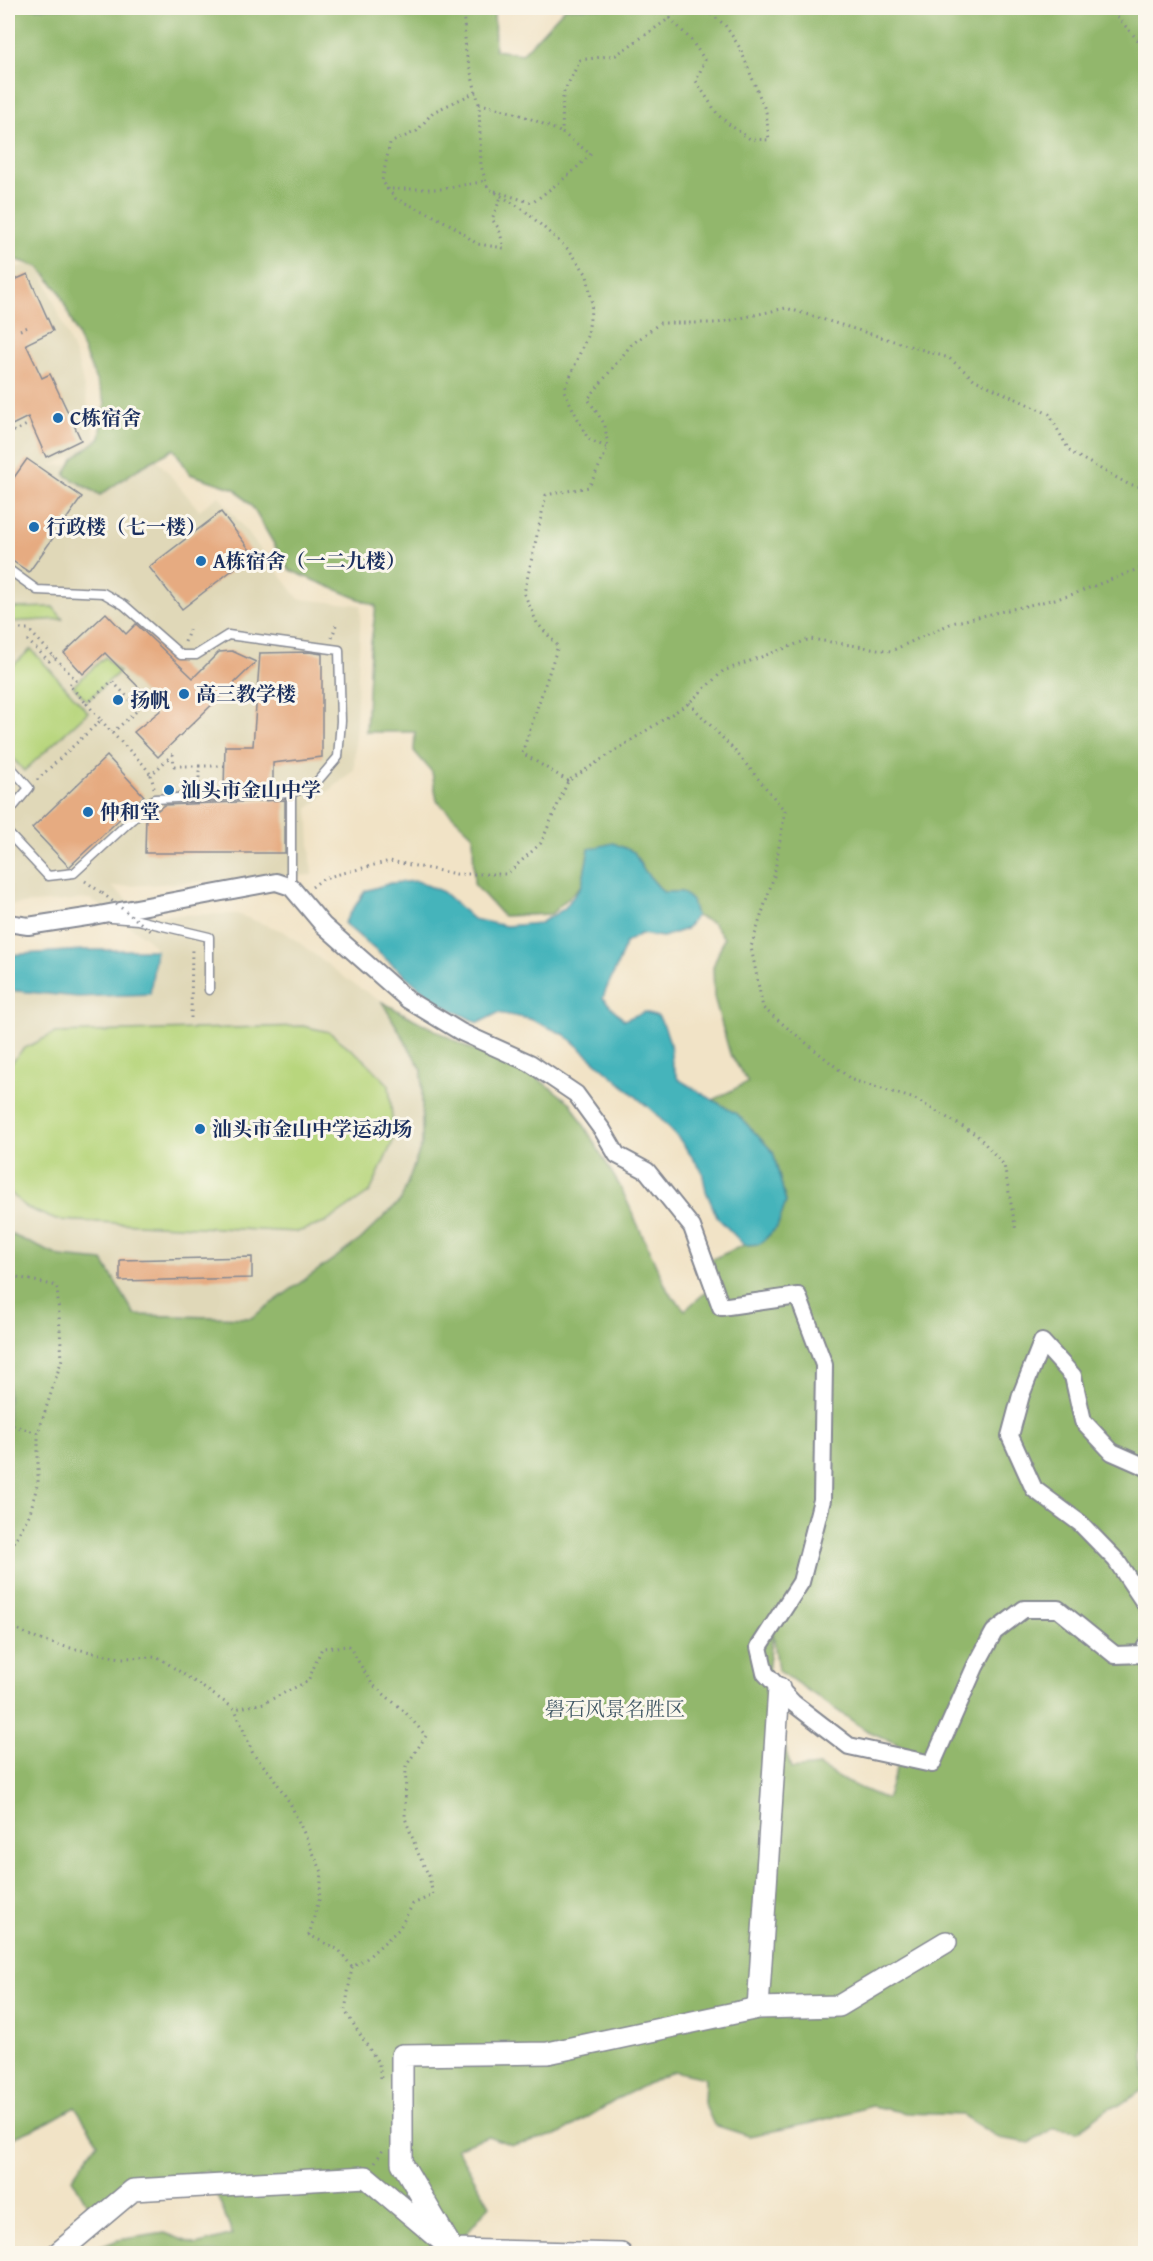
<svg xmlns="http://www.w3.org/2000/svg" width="1153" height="2261" font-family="'Gentium Book Plus','Noto Serif SC',serif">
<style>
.built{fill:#e0d8b8}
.green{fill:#b8d67d;stroke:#6a826e;stroke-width:1.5}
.forest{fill:#92b76c;stroke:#567365;stroke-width:1.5;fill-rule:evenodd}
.water{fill:#44b4bb;stroke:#30728c;stroke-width:1.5}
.building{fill:#e6ab81}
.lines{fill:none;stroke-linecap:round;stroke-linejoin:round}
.service-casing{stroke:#868992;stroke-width:11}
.minor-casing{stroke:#868992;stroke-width:20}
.tertiary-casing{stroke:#868992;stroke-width:24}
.path{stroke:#868992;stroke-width:3;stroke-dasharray:1.5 4.5;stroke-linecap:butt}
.service{stroke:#fff;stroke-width:8}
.minor{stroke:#fff;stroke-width:16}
.tertiary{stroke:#fff;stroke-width:21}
.path-bridge{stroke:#868992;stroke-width:3;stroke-dasharray:1.5 4.5;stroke-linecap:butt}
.poi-dot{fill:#1f6fb2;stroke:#fbf7ec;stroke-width:2}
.labels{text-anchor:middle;stroke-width:6;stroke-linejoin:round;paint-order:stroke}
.poi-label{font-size:20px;font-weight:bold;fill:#1b2f5e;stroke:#fbf7ec;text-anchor:start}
.park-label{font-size:20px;fill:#425966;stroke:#fbf7ec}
</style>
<rect width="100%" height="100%" fill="#fbf7ec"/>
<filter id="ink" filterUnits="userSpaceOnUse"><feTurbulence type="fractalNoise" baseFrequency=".0167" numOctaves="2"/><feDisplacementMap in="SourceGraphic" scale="12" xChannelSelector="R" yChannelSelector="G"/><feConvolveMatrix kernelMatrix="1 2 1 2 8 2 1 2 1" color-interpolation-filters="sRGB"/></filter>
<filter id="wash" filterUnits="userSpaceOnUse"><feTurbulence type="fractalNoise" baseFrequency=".008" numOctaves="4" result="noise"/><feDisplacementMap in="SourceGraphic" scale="24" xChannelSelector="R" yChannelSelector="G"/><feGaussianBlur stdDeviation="1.35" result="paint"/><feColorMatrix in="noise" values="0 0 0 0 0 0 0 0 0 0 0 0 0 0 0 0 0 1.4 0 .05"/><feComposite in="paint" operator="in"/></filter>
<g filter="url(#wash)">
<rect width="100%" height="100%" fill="#f1e3c6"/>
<path class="built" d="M38 261 78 362 97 445 50 466 156 458 199 510 219 496 299 599 361 605 354 770 308 809 312 875 112 887 147 915 237 914 285 932 352 983 382 1002 422 1070V1144L401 1200 360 1240 251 1318 135 1315 103 1261 61 1257 8 1233V1019L11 991 78 997 149 994 156 950 148 939 90 899 8 905V270Z"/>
<path class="green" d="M8 602 14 608 53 607 63 619 8 622Z
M31 649 88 712 24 771 8 753V670Z
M105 657 119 672 87 701 73 686Z
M303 1026 329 1032 365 1060 389 1085 392 1116 393 1141 370 1192 325 1223 297 1232 56 1220 25 1207 8 1190V1067L23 1049 55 1033Z"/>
<path class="forest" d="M8 8H494L495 50 522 54 565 8H1145V2088L1121 2105 1110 2107 1078 2131 1054 2128 1030 2143 999 2138 962 2115 906 2113 872 2106 812 2123 749 2136 714 2125 704 2103 705 2078 673 2071 621 2097 560 2134 512 2145 488 2136 456 2148 490 2205 453 2249 621 2254 85 2253 118 2240 165 2233 196 2245 233 2235 207 2171 137 2187 92 2213 72 2178 98 2142 75 2107 43 2125 8 2140V1233L61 1257 103 1261 135 1315 251 1318 360 1240 401 1200 422 1144V1070L382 1002 467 1047 529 1072 571 1103 621 1188 668 1291 685 1310 715 1284 710 1260 744 1245 760 1244 777 1227 786 1202 773 1152 738 1115 713 1100 748 1082 730 1054 714 997 713 967 724 938 713 923 696 916 692 901 682 892H663L643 869 634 852 589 849 582 885 551 914 503 916 474 884 473 835 437 801 432 772 414 751 415 732H366L370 650 376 606 289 570 253 508 235 489 190 474 174 449 138 469 100 495 65 475 73 459 100 438 105 402 59 291 39 267 8 257ZM773 1633 778 1670 866 1730 904 1747 886 1799 846 1782 819 1766 791 1769 781 1734 782 1717 766 1687Z"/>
<path class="water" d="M613 843 634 852 643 869 663 892H682L692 901 696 916 686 929 663 937 640 934 625 943C621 963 609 979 603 998L624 1020 644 1012 658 1016 665 1028 670 1043 672 1064 678 1079 738 1115 773 1152 786 1202 777 1227 760 1244 744 1245 717 1217 706 1191 702 1171 680 1140 655 1113 565 1035 530 1019 498 1013 478 1023 435 1001 344 923 365 891 391 883 417 881 443 892 473 919 506 926 540 923 564 909 582 885 589 849Z
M83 950H156L150 994 78 997 8 990V955Z"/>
<g id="blocks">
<path class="building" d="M28 274 53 331 26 344 42 378 50 374 81 440 46 457 28 417 8 427V283Z
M27 459 82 497 29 572 8 558V486Z
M221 512 253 554 182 609 149 567Z
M106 613 126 634 136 624 193 678 219 652 232 651 256 662 158 757 134 732 161 710 105 653 83 674 64 653Z
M309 652 322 654V757L273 763V787L224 790 225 746H253L260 653Z
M107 756 144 796 69 867 32 828Z
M285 800V853H145L146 815 155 807 158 810 164 805Z
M252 1257V1278L120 1281V1260Z"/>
</g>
</g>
<g filter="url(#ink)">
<use href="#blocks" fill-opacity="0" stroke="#868992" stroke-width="1.5"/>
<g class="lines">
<g class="service-casing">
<path id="service" d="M8 569 37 590 103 593 124 605 181 655H196L228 635 339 650 341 721 338 757 315 784 291 793
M8 764 29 788 8 813
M8 833 48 876 74 873 154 799 291 793V887
M111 918 138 920 209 937V990"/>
</g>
<g class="minor-casing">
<path id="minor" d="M8 923 28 926 93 916 276 882 291 887 323 925 408 1000 461 1032 530 1063 576 1094 603 1131 617 1155 647 1171 692 1227 721 1307 798 1296 824 1365 822 1500 801 1582 759 1647 765 1673 793 1703 849 1746 932 1764 975 1667 994 1632 1024 1609H1058L1115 1655 1143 1654 1146 1646
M1146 1467 1112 1452 1083 1421 1073 1376 1042 1342 1021 1395 1010 1436 1034 1489 1080 1523 1116 1560 1146 1605"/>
</g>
<g class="tertiary-casing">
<path id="tertiary" d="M758 2008 839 2006 946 1942
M453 2250 402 2163V2055L548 2053 758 2008 779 1688
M57 2254 133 2190 366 2177 453 2250 621 2254"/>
</g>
<path class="path" d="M463 8 466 53 479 104 481 166 488 188 524 210 570 251 587 275 592 303 588 334 564 391 588 439 608 448 605 425 588 399 631 345 660 323H718L786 308 949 358 975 380 1049 414 1070 452 1128 484 1146 488
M1109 8 1146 49
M670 18 691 40 705 60 696 81 718 115 730 125 750 139 769 140 766 112 740 48 725 25 703 8
M476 92 433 112 417 131 390 143 382 181 396 199 428 213 453 226 477 244 504 248 499 229 492 219 501 197
M479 104C509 110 535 119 562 133
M386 189H442L486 181
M495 191 532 203 570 174 591 154 562 133 563 94 580 60 616 55 670 18 682 8
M20 330 28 327
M8 434 29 424
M8 629H28L76 680 69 685 87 704
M332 638 337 622
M27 640 49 661 54 657
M185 642 190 627
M689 703 736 752 785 811 774 876 751 947 763 1008 852 1080 915 1099 977 1135 1004 1165 1016 1231
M112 733 143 764 151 775
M173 754 174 766H199
M37 780 101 720 87 704 112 681 139 709 112 733 101 720
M568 781 522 753 558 646 537 623 524 593 546 495 589 487 608 448
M199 784V766H225
M154 788 151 775 173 754
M85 881 102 893
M312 887 324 878 390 861 456 874H507L541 843 568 781 689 703 723 671 810 639 891 651 952 623 1068 596 1146 566
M191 1018 192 946
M8 1270 17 1277 57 1286 62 1359 38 1433 8 1424
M8 1553 30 1513 38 1482V1433
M8 1625 37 1639 66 1647 121 1658 158 1657 235 1709 253 1754 271 1774 290 1803 322 1872 319 1900 309 1935 339 1950 352 1967 366 1959 399 1929 413 1904 433 1895 429 1876 418 1853 405 1818 406 1766 426 1736 405 1712 372 1684 349 1646 322 1648 308 1681 264 1703 235 1709
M352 1967 345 2011 379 2064 381 2078
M375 2162 383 2150"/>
<use href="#service" class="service"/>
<use href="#minor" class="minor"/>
<use href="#tertiary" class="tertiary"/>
<path class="path-bridge" d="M102 893 151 931"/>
</g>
</g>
<g class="poi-dot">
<circle cx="58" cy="418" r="6"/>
<circle cx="34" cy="527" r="6"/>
<circle cx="201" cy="561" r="6"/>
<circle cx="184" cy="694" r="6"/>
<circle cx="118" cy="700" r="6"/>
<circle cx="169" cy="790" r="6"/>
<circle cx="88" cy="812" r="6"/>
<circle cx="200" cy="1129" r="6"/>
</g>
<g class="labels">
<g class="poi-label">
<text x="70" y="425">C栋宿舍</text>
<text x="46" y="534">行政楼（七一楼）</text>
<text x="213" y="568">A栋宿舍（一二九楼）</text>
<text x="196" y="701">高三教学楼</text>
<text x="130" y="707">扬帆</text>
<text x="181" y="797">汕头市金山中学</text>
<text x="100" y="819">仲和堂</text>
<text x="212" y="1136">汕头市金山中学运动场</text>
</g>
<g class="park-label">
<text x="615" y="1716">礐石风景名胜区</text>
</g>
</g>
<rect width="1153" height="2261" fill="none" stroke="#fbf7ec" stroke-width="30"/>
</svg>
